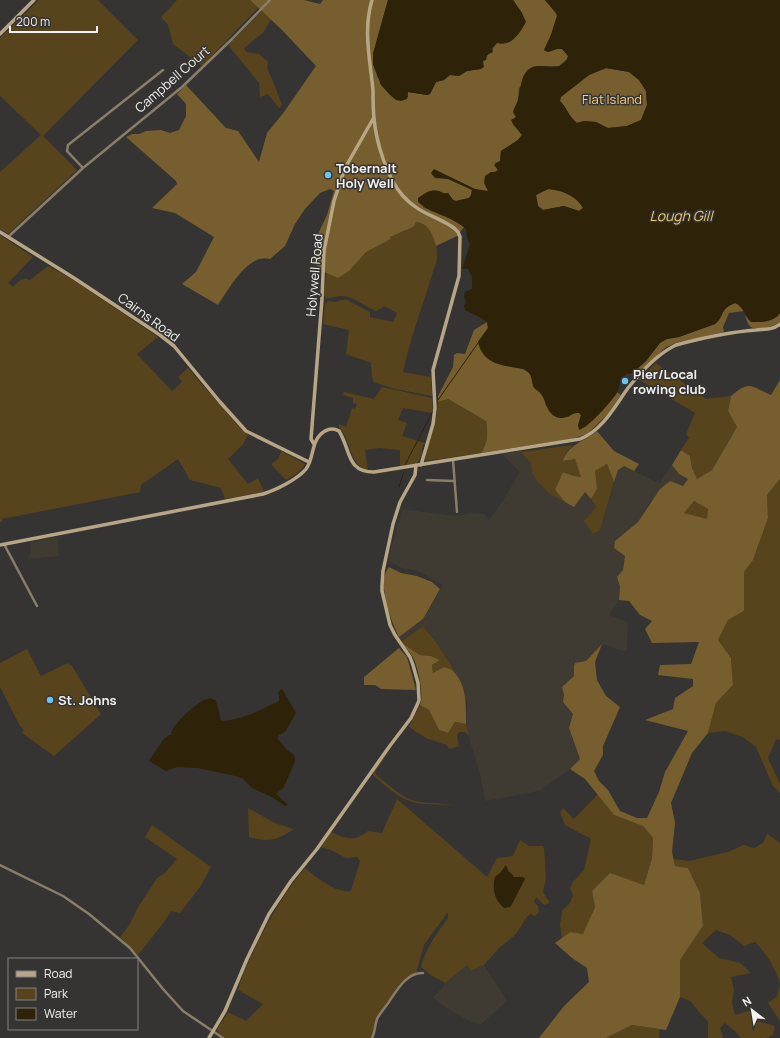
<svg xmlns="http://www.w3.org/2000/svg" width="780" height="1038" font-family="Manrope,sans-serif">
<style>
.built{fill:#3f3b33}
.green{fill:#57441c}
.forest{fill:#765e2e;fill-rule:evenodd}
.water{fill:#2e2208;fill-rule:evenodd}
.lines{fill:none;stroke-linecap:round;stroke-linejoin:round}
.stream{stroke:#2e2208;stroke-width:1}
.street{stroke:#887e69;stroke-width:2.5}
.secondary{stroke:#b7a685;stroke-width:3.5}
.poi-dot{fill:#6bc3f2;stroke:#353432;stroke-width:1.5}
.labels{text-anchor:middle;stroke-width:3;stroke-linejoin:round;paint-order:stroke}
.street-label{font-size:13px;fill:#f2f2f0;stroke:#353432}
.park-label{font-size:13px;fill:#f4cf83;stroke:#353432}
.poi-label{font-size:13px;font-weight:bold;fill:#f2f2f0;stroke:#353432;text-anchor:start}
.water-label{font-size:14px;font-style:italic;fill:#e9c378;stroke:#353432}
</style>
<rect width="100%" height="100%" fill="#353432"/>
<path class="built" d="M521 451 531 463 532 473 574 507 585 491 596 507 600 530 618 470 624 466 659 483 672 465 679 474 688 479 683 486 651 501 638 522 615 541 614 548 625 556 623 570 617 577 620 587 619 600 609 615 628 622 627 652 602 644 586 661 574 666 575 676 562 687 564 695V702L573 714 572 738 580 759 570 769 541 790 529 793 485 801 480 773 471 745 466 724 467 703 455 672 438 645 423 626 402 641 399 637 423 619 443 585 418 571 402 568 388 560 402 509 455 516 473 513 484 514 489 520 504 499 520 472 502 454Z
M56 537 58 540 59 556 29 559V554H31L30 542Z
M467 965 471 971 484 965 507 1001 481 1024 472 1022 446 1008 433 997 443 987 445 983Z"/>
<path class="green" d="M39 0H98L138 40 43 136 77 170 8 234 0 229V172L41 135 0 96V38Z
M177 0H250L258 8 202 66 173 44 168 25 161 17Z
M262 11 271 20 263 33 244 48 246 52 259 54 268 62 267 68 272 79 282 105 279 108 268 94 260 97 259 83 228 45Z
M416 221C432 223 438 244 437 258 437 263 433 270 432 275 422 308 410 339 403 372L431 377 432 396 395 389 374 382 372 377 371 363 346 354 349 330 323 324 325 303 328 301 335 302 341 300H347L370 312V317L393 322 397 313 384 306 376 311C366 307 358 300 348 297 341 294 334 299 326 298L324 295 326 273 338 278 366 252 391 239 389 237 404 231Z
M0 235 33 257 8 283 13 287C18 282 22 276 30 280L48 266 72 279 158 337 137 354 172 391 182 382 178 377 188 368 239 427 248 435 243 444 228 459 248 484 258 478 264 492 225 499 221 488 190 480 178 459 141 485 140 492 2 519V522H0Z
M656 363 706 399 731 396 728 411 737 427 712 470 697 479 692 468 690 456 681 450 689 438 686 434 695 413 638 379Z
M382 387 432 398 433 413 403 408 398 420 407 423 402 436 425 443 422 447V453L418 463 400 466V450L379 448 365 450 368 471C348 464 352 440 339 428V424L346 427 352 408 355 409 357 404 353 403V398L343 395 344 392 374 399Z
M448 399 486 421C488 433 488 442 481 453L425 461 427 447 437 414 438 402Z
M573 445 565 454 564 461 575 459 582 477 574 476 564 472 555 490 565 502 549 493 539 483 532 473 531 463 521 452Z
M281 451 305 464C301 472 293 476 286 480L271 464 279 458Z
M607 464 614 482 600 530 593 534 584 521 596 507 591 499 597 489 594 471Z
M780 479V740L776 739 768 758 780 784V793L773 786 756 747 743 737 725 731 708 733 716 703 733 685 731 658 718 640 728 620 744 611V572L753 560 768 518 767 495Z
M694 501 708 509 707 520 683 513Z
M423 626 438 645 455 672 444 667 433 673 432 665 440 660 431 656 420 655 403 644 402 641Z
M27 649 41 676 68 663 72 666 101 714 54 756 22 733 24 730 20 726 0 687V663Z
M420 705 429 710 439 730 448 733 455 722 466 724 469 736 465 732H459L457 736 459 746 449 749 447 745 426 738 409 727Z
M390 750 377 769 375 772 377 776C387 783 397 793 407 798 421 805 439 802 454 805 440 804 423 806 410 801 397 797 386 786 376 778L373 775V771Z
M598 794 614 815 643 826 653 838 652 858 644 885 592 891 595 907 583 935 570 932 562 938 560 925 562 911 570 903 573 895 570 888 573 882 584 870 591 839 565 825 560 812 563 808 574 819Z
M397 799 487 877 497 858 513 856 520 840 529 846H543L544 848 546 878 543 892 550 903 544 905 536 897 534 902 538 906 539 912 535 916 530 914 526 918 516 934 499 948 484 965 471 971 467 965 445 983 431 975 421 967C426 948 436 934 448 918V912L424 945 416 973 401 982 377 1018 371 1038H225L218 1032 217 1029 228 1012 246 1021 263 1004 238 990C242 974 250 959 257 944 271 917 285 891 305 868 317 878 335 893 351 891L360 861 357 857 346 858 331 850 321 847 331 832C345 839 355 842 368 831L382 833Z
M248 808 275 823 293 829 300 825C281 838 272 844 249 837Z
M152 825 211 867 200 887 180 913 171 911 164 922 138 955 120 937 130 924 137 909 157 878 165 873 177 859 145 837Z
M767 834 780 843V983C774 965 768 956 755 942L744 946 730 935 716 930 702 943 719 958 740 963 751 973 731 977 734 990 732 1003 735 1015 755 1009 757 1021 775 1026 773 1035 767 1038H740L736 1032 725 1023 720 1028 723 1038H708V1022L690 1001 680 997V960L703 926 700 893 688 868 675 866 673 859 689 861 728 852 744 845 754 848 763 843Z
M780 985V1021L768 1003 777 996Z
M632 1025 660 1029 659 1038H606Z"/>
<path class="forest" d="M250 0H304L320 4 323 0H388L376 43 373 54V64L378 78 408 98V92L427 95 430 94 436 82 443 80 450 75 459 76 467 71 481 69 483 61 497 43C512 46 515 37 523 27L522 13 513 0H545L556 13 557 16 551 35 544 50 548 52 557 49H562L568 56 567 59 559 66 542 67 519 88 518 100 513 112 516 117 513 124 522 135 518 140 501 151 500 161 495 163 498 170 495 172 488 192 467 187 472 190 471 196 469 198 456 201 453 200 448 193C436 194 437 187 423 195V207L446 216 464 227 457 236 436 246C433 235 429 223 416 222L413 227 390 237 391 239 366 252 349 271 338 278 326 273 312 262 320 249 318 234 327 215 334 191 330 189 320 193 305 209 295 224 285 246 270 259C248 253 229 289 218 305L182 284 196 272 214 237 175 213 152 208 177 184 176 181 126 137 132 134H139L146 131 161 130 170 133 179 130 186 116V104L177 94 186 85 226 128 238 131 259 162 267 133 284 112 316 66 282 30Z
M606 68 629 72 639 80 646 91 647 105 641 120 627 126 608 128 596 122 584 121 577 123C569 117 567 108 560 101V97L589 75Z
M548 189C558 190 571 193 578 200 580 202 582 206 583 208L579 211 564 206 543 210 538 206 536 195Z
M735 303 738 304 744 311 729 313 723 327 724 332 676 343 666 347 638 374 634 372 646 361 660 343 666 339 679 337 715 324C725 316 719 309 735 303Z
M780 313V322C775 326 757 331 751 327 748 325 746 319 745 315L749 320 777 317Z
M487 322 488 328 478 342 511 367 523 369 531 374 534 387 540 392 544 398 546 406 568 417 576 412H579L581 415 580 419 585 427 606 406 617 392 621 395 606 416 587 434 571 439 481 453C488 442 488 433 486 421L448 399 438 402V396L453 367 454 355 457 353 465 354 474 330Z
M780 380V479L767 495 768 518 753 560 744 572V611L728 620 718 640 731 658 733 685 716 703 708 733 692 753 671 803 675 823 672 852 675 866 688 868 700 893 703 926 680 960V997L666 1030 632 1025 606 1038H539L564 1006 589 982 587 968 572 958 555 943 570 932 583 934 595 907 592 891 610 873 644 885 652 858 653 838 643 826 614 815 585 779 570 769 580 759 569 728 573 714 563 702 564 695 562 687 574 676V666L575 663 586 661 602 644 595 662 597 680 606 696 620 707 603 746V755L594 771 599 781 608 790 620 811 637 818H647L659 792 665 772 688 731 645 720 673 709 675 698 693 686V679L658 675 660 665 691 664 699 642 652 643 645 629 652 621 640 615 629 601 619 600 620 587 617 577 623 570 625 556 614 548 615 541 638 522 660 489 670 481 683 486 688 479 679 474 672 465 681 450 690 456 692 468 697 479 712 470 737 427 728 411 731 396C750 380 750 386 771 395ZM694 501 708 509 707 519 684 513Z
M597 431 614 451 639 464 634 471 624 466 618 470 614 482 607 464 595 471 597 489 591 499 585 492 574 507 565 502 555 490 563 472 574 476 581 477 575 459 563 461C568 444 584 442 597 431Z
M389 567 401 573 417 576 432 582 440 589 423 619 399 637C391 621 376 582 389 567Z
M403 644 420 655 431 656 440 660 432 665 433 673 444 667C448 668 453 670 455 673 467 687 466 707 466 724L455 722 448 733 439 730 429 710 420 705C424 694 418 668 413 657 410 653 406 648 403 644Z
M399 648 407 657 416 690 381 689 375 685H364V677Z"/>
<path class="water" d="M388 0H513L522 13 526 22C519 34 512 46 497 43L492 48 493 52 487 55 486 60 483 61 484 67 481 69 467 71 459 76 450 75 444 80 436 82 430 94 427 95 408 92 407 99 401 101 396 100 389 94 381 85 373 64V54L376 43Z
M545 0H780V313C773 323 762 322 751 322 745 316 744 307 735 303 719 309 725 316 715 324L679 337 667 339 660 343 646 361 631 374H627L621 378C620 383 619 388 617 393 610 403 590 426 579 430L578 425 581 415 579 413C571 412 566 421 556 417 546 412 547 402 541 394 539 391 536 390 534 388 531 382 533 376 527 371 523 368 518 368 512 367 496 365 482 360 478 342L488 328 487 322 481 318 465 310 464 306 466 303 464 295 465 292 472 289V277L468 269H462L470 244 467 238 466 229C453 216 432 215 418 202V198C424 194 431 188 439 191 443 193 444 194 448 193L453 200 456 201 469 198 471 195 472 190 448 179 435 178 431 173 434 169 475 189 488 191 484 183 485 176 491 172H495L498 170 494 165 500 161 501 151 518 140 522 135 513 124 511 120 516 117 513 112C514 108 517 104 518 100 521 90 520 71 533 67 543 63 564 74 568 56L562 49H557L548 52 544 50 551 35 557 16 556 13ZM606 68 629 72 639 80 646 91 647 105 641 120 627 126 608 128 596 122 584 121 577 123C569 117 567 108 560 101L561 97 589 75ZM548 189C562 190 576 196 583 208L579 211 564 206 543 210 538 206 536 195Z
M282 689 296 713 285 732 279 735 277 738 287 750 294 755 295 761 284 787 276 794 288 805 285 806 270 796 252 788 242 778 231 775 198 768 177 767 166 771 149 761 163 740 169 735H171C171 725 194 706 202 701 205 699 208 699 211 698L216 701 221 721C242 720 261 710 279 701V697L278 692Z
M506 865 509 872 512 874 514 877H523L525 879 512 904 510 907 504 908C494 899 492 889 495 877L500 873Z"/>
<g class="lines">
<path class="stream" d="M438 400 478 343
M405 465 433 411
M399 487 404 472"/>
<path class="street" d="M83 168 67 151 68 145 163 70
M8 237 83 168 182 87 232 39 270 0
M453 460 457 512
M427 480 454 481
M4 544 37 606
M0 865 63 896 89 914 130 948 163 989 183 1011 223 1038
M372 1038C375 1032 375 1025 377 1019 379 1015 383 1010 386 1006 395 994 405 972 423 973"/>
<path class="secondary" d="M372 0C363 30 370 60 373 90 373 99 373 109 374 118 376 142 387 178 403 196 419 214 437 216 454 228L458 232 460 237 459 276 433 370 435 408 433 424 421 465
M0 34 34 0
M0 232 74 278 160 335 174 346 220 402 246 431 309 462
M314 444 311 439 322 299 324 251 334 201 345 168 373 119
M0 545 263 494C276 490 298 479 306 469 315 457 310 440 325 431 330 428 334 428 339 431 351 450 346 472 374 472L580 439C602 431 615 406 628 388 640 373 659 353 676 345 702 338 729 332 756 330 765 329 773 330 780 324
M209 1038 225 1011 247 959 269 914 291 881 317 849 389 747 411 718 418 703 419 700 418 683 413 665 410 657 395 635 390 625 382 591V586L383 571 393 524 400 502 415 475 416 465"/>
</g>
<g class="poi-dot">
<circle cx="328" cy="175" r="4"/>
<circle cx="625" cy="381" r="4"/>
<circle cx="50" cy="700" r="4"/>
</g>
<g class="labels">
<g class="street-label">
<text transform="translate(172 79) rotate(-41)" y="5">Campbell Court</text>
<text transform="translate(314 275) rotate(-85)" y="5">Holywell Road</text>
<text transform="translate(149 317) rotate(36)" y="5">Cairns Road</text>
</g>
<g class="park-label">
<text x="612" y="104">Flat Island</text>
</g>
<g class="poi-label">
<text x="336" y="173">Tobernalt<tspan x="336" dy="15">Holy Well</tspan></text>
<text x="633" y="379">Pier/Local<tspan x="633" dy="15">rowing club</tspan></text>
<text x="58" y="705">St. Johns</text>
</g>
<g class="water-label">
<text x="681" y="221">Lough Gill</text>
</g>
</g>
<rect x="8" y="958" width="130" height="72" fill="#353432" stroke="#81807e"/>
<rect x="16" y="971" width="20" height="6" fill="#b7a685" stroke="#81807e"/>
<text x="44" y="978" font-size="12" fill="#f2f2f0">Road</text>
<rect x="16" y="988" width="20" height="12" fill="#57441c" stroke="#81807e"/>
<text x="44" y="998" font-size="12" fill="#f2f2f0">Park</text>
<rect x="16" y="1008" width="20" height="12" fill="#2e2208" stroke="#81807e"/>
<text x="44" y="1018" font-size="12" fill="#f2f2f0">Water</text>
<g transform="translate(752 1010) rotate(329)" stroke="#353432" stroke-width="3" paint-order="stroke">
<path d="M0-3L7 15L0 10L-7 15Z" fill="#f2f2f0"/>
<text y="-6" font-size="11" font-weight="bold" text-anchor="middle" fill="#f2f2f0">N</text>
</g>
<path d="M10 26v6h87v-6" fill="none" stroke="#f2f2f0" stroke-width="2"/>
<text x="16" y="26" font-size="12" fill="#f2f2f0" stroke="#353432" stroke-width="3" paint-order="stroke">200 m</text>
</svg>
